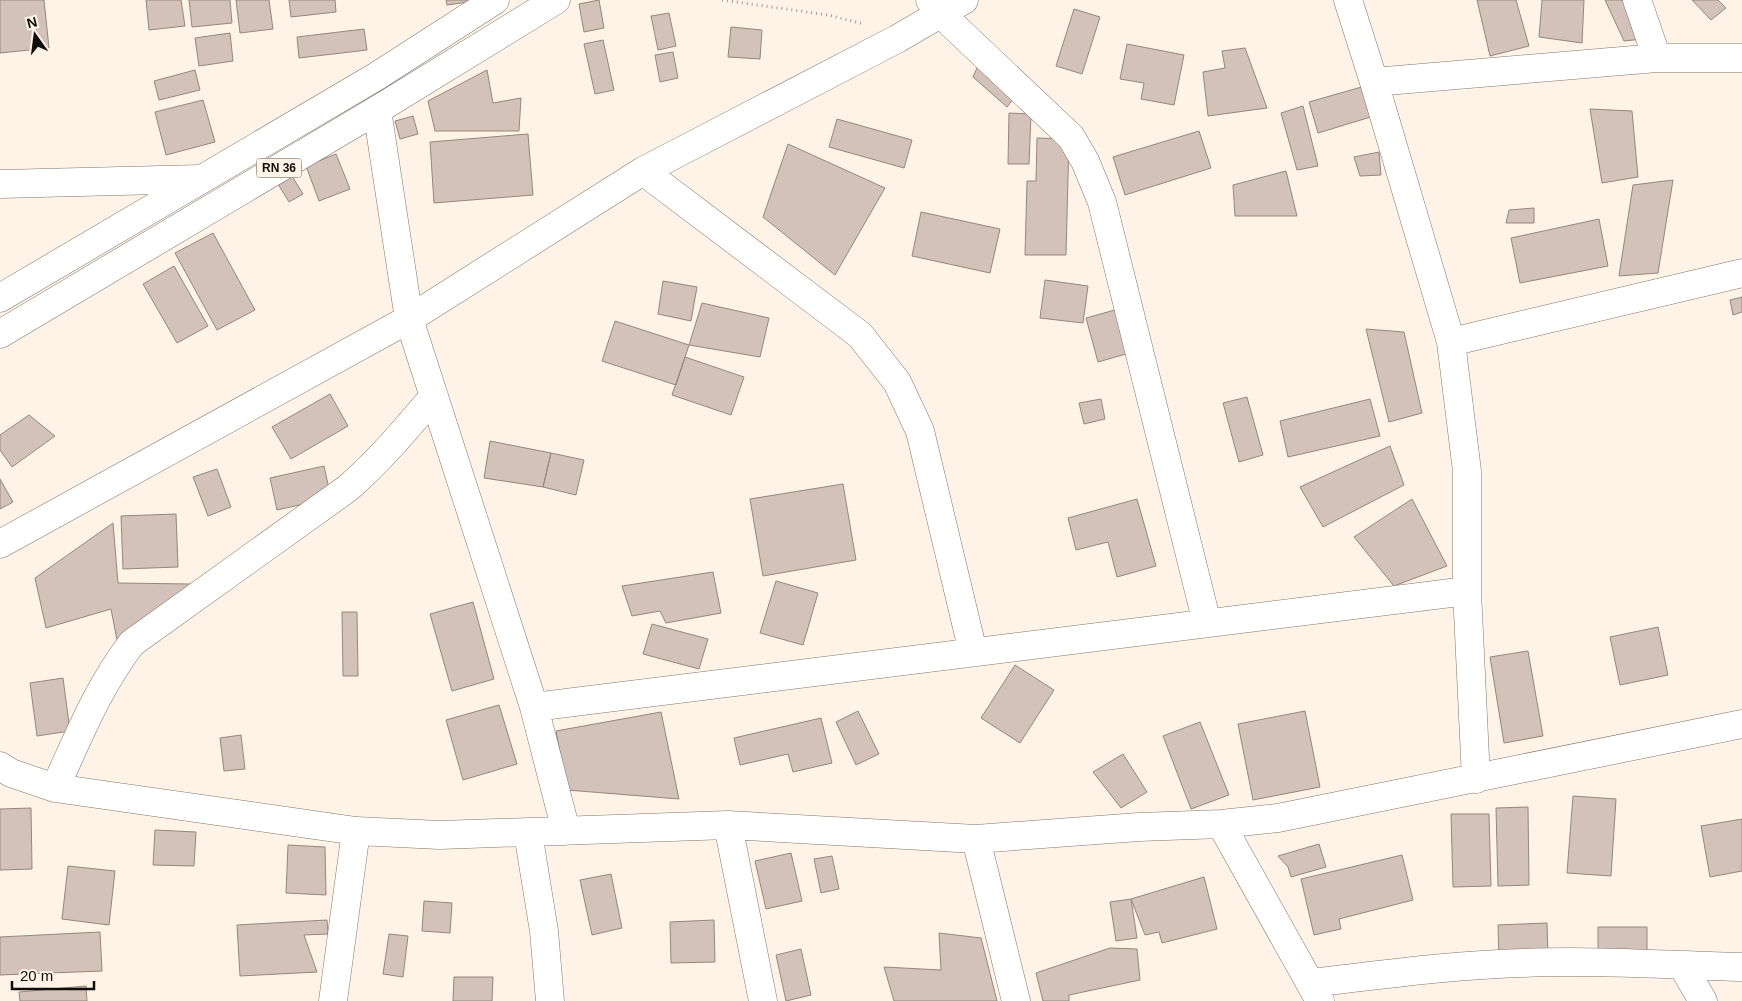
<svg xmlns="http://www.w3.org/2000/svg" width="1742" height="1001" font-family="Helvetica,sans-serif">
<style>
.building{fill:#d2c2b9;stroke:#95867e}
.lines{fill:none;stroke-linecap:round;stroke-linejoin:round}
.minor-casing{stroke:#80766a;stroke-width:29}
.major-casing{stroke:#80766a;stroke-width:29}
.path{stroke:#a39b91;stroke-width:3;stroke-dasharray:1 4;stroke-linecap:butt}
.minor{stroke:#fff;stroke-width:28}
.major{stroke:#fff;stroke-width:28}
.labels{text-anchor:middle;stroke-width:4.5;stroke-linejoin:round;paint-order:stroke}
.shield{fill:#fef3e6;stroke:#58534b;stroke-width:1}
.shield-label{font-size:12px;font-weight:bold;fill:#110e09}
</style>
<rect width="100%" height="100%" fill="#fef3e6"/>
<path class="building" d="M0 0H44L49 48 0 53Z
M146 0H181L185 26 149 30Z
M189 0H230L232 23 192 27Z
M236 0H269L273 29 240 33Z
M289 0H335L336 12 291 17Z
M446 0H467L468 2 447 5Z
M599 0 604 28 584 32 579 4Z
M1477 0H1516L1529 46 1490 56Z
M1542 0H1584L1582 43 1539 37Z
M1605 0H1628L1643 39 1624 41Z
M1692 0H1718L1726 8 1711 20Z
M1074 9 1100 17 1082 74 1056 66Z
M669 13 676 46 658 50 651 16Z
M731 27 762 30 760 59 728 57Z
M364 29 367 50 299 58 297 37Z
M230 33 233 61 199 66 195 38Z
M603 40 614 90 595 94 584 44Z
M1127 44 1184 55 1174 105 1141 99 1144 83 1120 79Z
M1245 48 1267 108 1208 116 1203 72 1225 68 1222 51Z
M673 52 678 78 660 82 655 55Z
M981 59 1018 93 1007 107 973 77Z
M195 70 200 90 159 100 154 81Z
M487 70 493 103 521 98 519 131H435L428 101Z
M1365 86 1374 116 1318 133 1309 102Z
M203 100 215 142 166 155 155 112Z
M1303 106 1318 166 1297 170 1281 113Z
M1590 109 1632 111 1638 177 1602 183Z
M1009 113 1031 114 1029 164H1008Z
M413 116 418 134 400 139 395 121Z
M837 119 912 140 904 168 829 147Z
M1199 131 1211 168 1125 195 1113 157Z
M528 134 533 195 434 203 430 142Z
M1037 138 1069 139 1066 255H1025L1027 181H1036Z
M788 144 885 188 835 275 763 217Z
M1379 152 1381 175 1360 176 1354 157Z
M336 154 350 189 319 201 306 166Z
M1286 171 1297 216H1235L1233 185Z
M292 176 303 194 289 202 278 184Z
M1673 180 1658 273 1619 276 1633 185Z
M1534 208V223H1506L1509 210Z
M921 212 1000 229 990 273 912 256Z
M1599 219 1608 266 1520 283 1511 238Z
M213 233 255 310 217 330 175 253Z
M174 266 208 326 177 343 143 284Z
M1045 280 1088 286 1083 323 1040 318Z
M663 281 697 287 691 321 658 314Z
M1742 297V312L1733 315 1730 300Z
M702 303 769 318 760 357 689 345Z
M1122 308 1133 352 1098 362 1086 318Z
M615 321 689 345 676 385 602 361Z
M1366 329 1404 332 1422 413 1389 422Z
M685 357 744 377 731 415 672 395Z
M330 394 348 426 291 459 272 427Z
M1247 397 1263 455 1239 462 1223 403Z
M1101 399 1105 419 1084 424 1079 403Z
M1370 399 1380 436 1288 457 1280 421Z
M29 415 55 436 12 467 0 450V435Z
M490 441 551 453 543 487 484 478Z
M1390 446 1404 485 1323 527 1300 487Z
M551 453 584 460 576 495 543 487Z
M324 466 331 498 277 510 270 478Z
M217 469 231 507 208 516 193 477Z
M0 479 13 502 0 509Z
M843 484 856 560 763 576 750 499Z
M1137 499 1156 566 1117 577 1108 542 1076 550 1068 518Z
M1412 499 1447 566 1394 586 1354 537Z
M176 514 178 567 123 569 121 516Z
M113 523 118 583 191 584 118 645 111 609 46 628 35 578Z
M713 572 721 613 666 623 660 611 632 616 622 586Z
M776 581 818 593 803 645 760 633Z
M473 602 494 679 452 691 430 614Z
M342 612H357L358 676H343Z
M652 624 708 639 699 669 643 654Z
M1658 627 1668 675 1620 685 1610 637Z
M1528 651 1543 736 1504 743 1490 657Z
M1015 665 1054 690 1020 743 981 718Z
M63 678 70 731 37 736 30 683Z
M499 705 517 764 463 780 446 720Z
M858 711 879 754 856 765 836 722Z
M1305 711 1320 787 1253 800 1238 724Z
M661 712 679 799 567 790 556 731Z
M821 718 832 763 793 772 788 754 740 765 734 738Z
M1200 722 1229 795 1191 809 1163 736Z
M241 735 245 769 224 771 220 738Z
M1123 754 1147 792 1121 808 1093 772Z
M1573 796 1616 799 1611 876 1567 873Z
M1528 807 1529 885 1498 886 1496 808Z
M31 808 32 869 0 870V809Z
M1451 814H1489L1491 886 1453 887Z
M1742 819V871L1710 877 1701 826Z
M155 830 196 832 194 866 153 865Z
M1319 844 1326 867 1291 877 1288 867 1278 856Z
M288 845 325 847 326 895 286 893Z
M791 853 802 901 766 909 755 861Z
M1402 855 1413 900 1339 919 1341 929 1314 935 1301 879Z
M832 856 839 889 821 893 814 859Z
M68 866 115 871 109 925 62 919Z
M611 874 622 928 592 935 580 880Z
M1204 877 1217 929 1162 943 1159 932 1145 935 1131 899Z
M1131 899 1137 938 1116 941 1110 902Z
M424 901 452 903 450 933 422 931Z
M327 920 328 934 304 935 317 972 240 976 237 925Z
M714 920 715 962 671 963 670 922Z
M1547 923 1548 957 1499 958 1498 925Z
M1598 927H1647V950H1598Z
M100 932 102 971 0 975V937Z
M939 933 981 938 997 1001H894L884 967 941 970Z
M389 934 408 936 403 977 383 974Z
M1110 948 1137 949 1140 980 1069 995V1001H1043L1036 973Z
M801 949 811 995 786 1001 776 955Z
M454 977H493L492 1001H453Z
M86 986 87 1001H20L19 992Z"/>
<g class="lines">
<g class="minor-casing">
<path id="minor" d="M930 0 941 14 1071 137 1085 161 1102 202 1207 623
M1348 0 1374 82 1451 342 1467 471V591L1476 779
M1637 0 1657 58
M1374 82 1657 58H1742
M377 110 409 319 534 707 566 831
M643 171 860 335 897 382 920 431 973 652
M0 184 201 179
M1451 342 1742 273
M0 544 409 319 643 171 897 39 964 0
M534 707 1467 591
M0 766 11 773 55 788 356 831 440 835 728 825 976 839 1139 827 1221 824 1278 818 1742 724
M55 788C78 738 98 687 132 643L348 488C381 459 406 429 434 396
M1221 824 1320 1001
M728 825 763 1001
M528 833 544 931 550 1001
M976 839 1016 1001
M1682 965 1703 1001
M1310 983C1381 975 1451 965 1522 963 1595 960 1669 965 1742 967
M333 1001 356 831"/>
</g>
<g class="major-casing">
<path id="major" d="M0 298 377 76 495 0
M0 334 377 110 556 0"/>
</g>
<path class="path" d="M722 0 828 15 864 24"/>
<use href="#minor" class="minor"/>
<use href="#major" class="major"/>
</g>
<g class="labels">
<rect class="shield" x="256.5" y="158.5" width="45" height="19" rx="4"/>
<g class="shield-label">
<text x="279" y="172">RN 36</text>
</g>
</g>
<g transform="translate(35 35) rotate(346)" stroke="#fef3e6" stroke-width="4" paint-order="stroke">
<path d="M0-4L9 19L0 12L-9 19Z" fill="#110e09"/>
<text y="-8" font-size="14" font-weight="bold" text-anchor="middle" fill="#110e09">N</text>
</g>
<path d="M12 981v8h82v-8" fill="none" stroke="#110e09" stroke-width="2.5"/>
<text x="20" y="981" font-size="15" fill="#110e09" stroke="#fef3e6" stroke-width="4" paint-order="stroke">20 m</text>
</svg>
